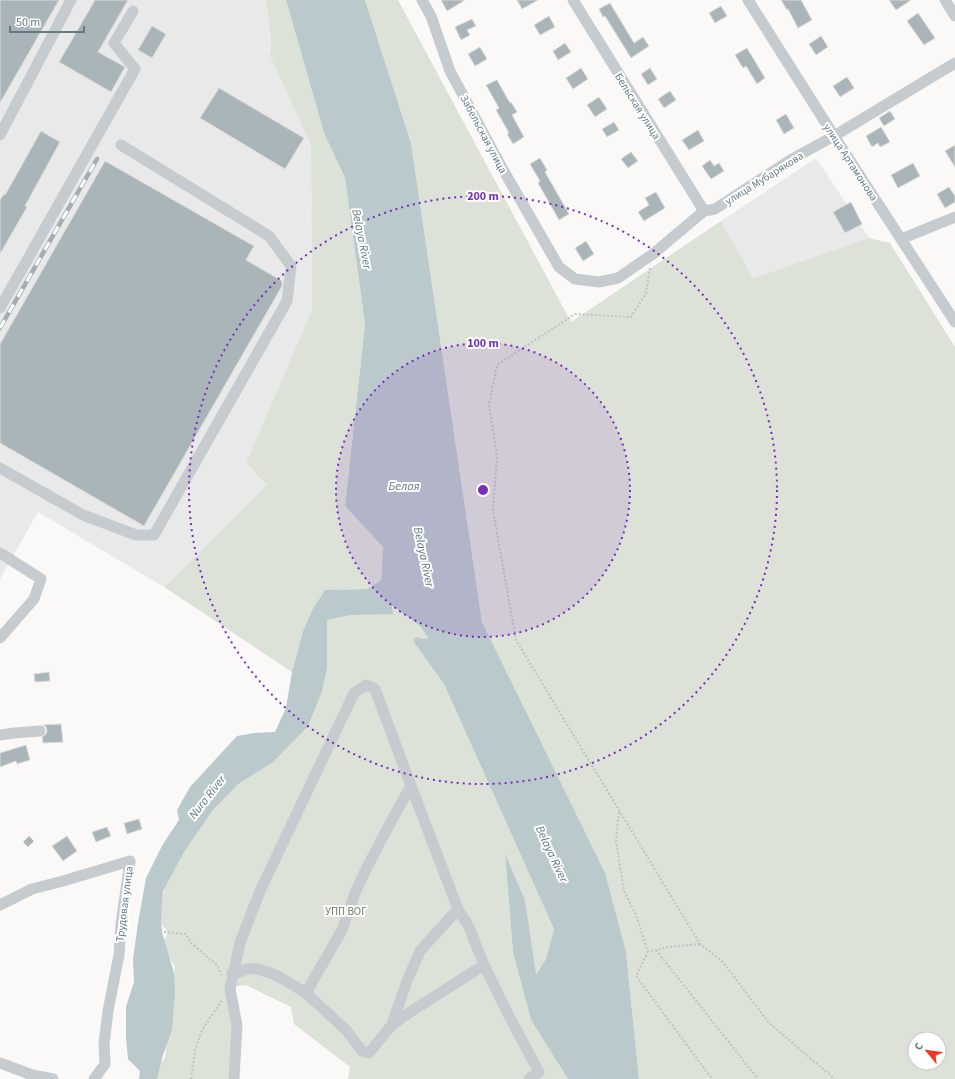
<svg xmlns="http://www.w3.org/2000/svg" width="955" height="1079" font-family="'Source Sans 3',sans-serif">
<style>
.built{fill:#e8e9e8}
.green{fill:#dce2d8;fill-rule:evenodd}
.water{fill:#bac9cb}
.building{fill:#a9b5b9;stroke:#dcdbd9}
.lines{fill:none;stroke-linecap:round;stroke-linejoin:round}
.path{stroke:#bfc3c5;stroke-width:2;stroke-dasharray:2 2;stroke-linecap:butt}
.minor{stroke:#c5cbce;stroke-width:11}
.rail-casing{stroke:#a4adb2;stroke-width:4.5}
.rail{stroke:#fff;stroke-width:3;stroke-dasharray:9;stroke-linecap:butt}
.ring{fill:none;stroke:#7b2cbf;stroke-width:2;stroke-dasharray:2 4}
.labels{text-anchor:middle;stroke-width:4;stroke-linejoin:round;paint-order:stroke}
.street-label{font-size:11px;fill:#637a84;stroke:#fff}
.park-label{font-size:11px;fill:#6a7a63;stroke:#fff}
.water-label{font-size:12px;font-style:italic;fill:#5e787d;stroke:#fff}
.centre{fill:#7b2cbf;stroke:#fff;stroke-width:2}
.ring-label{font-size:12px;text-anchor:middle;font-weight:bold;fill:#7b2cbf;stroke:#fff;stroke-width:4;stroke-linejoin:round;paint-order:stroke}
</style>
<rect width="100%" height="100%" fill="#faf9f7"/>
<path class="built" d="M0 0H266L271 39 270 56 311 144 312 310 246 463 267 485 164 587 38 512 0 579Z
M816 158 869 238 753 278 721 221Z"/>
<path class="green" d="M266 0H286L324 133 345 178 365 324 345 506 383 547 381 580 367 589H345L303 631 292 672 164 587 267 485 246 463 312 310 311 145 270 56 271 39Z
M365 0H398L571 322 721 221 753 278 869 238 890 243 955 347V1079H639L626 952 569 801 482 622 411 143ZM915 1039H939V1063H915Z
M391 606 420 626 428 638 413 641 444 684 554 929 546 959 535 975 525 900 505 856 513 952 531 1020 568 1079H348L350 1067 294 1024 291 1007 246 985 227 987 234 1023 231 1079H156L157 1066 165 1058 175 966 161 945 167 935V930L160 924 165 880 212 793 284 750 323 619Z"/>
<path class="water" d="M286 0H365L411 143 482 622 605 873 626 952 639 1079H568L531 1020 513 952 505 854 525 900 536 974 546 959 554 929 444 684 413 641 416 637 423 639 428 638 420 626 392 606 393 614 350 615 327 620V668L322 691 308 726 273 762 238 784 212 811 184 852 163 891 161 922 162 932 174 973 175 993 172 1030 162 1058 157 1079H139L140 1071 128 1059 126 1037V1007L134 982 133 959 138 923 146 878 163 844 179 820 177 810 190 787 237 736 254 733 275 732 286 708 292 672 303 631 313 609 325 590 367 589 381 580 383 547 345 506 365 324 345 178 324 133Z"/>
<path class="building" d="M0 0H59L0 103Z
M95 0H128L98 52 125 67 111 92 59 62Z
M441 0H465L447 11Z
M517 0H538L522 9Z
M781 0H801L812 20 798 28 788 9 787 10Z
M889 0H911L896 10Z
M610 3 634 43 643 37 649 46 631 58 605 16 603 17 599 9Z
M721 6 727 16 715 23 709 13Z
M918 13 935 38 924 45 907 21Z
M549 16 555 27 540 35 534 25Z
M472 19 476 26 467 30 470 35 461 40 455 27Z
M152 26 166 34 152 58 138 50Z
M821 36 828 47 816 55 809 44Z
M565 43 571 52 558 60 553 51Z
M480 47 487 59 475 66 468 54Z
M747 48 765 78 757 84 746 66 743 68 735 55Z
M581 68 588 79 573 89 566 78Z
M650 68 657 79 648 85 641 74Z
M847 77 854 88 840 97 833 86Z
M497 80 510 103 511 102 517 112 512 115 524 137 513 144 507 134 509 133 496 110 499 108 486 85Z
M219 88 304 138 285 169 200 118Z
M670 91 676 100 664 108 658 99Z
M599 97 607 109 595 117 587 105Z
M890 111 895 119 884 126 879 118Z
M786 114 794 128 784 134 776 120Z
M614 122 619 130 607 137 602 129Z
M881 127 890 142 880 147 878 143 872 147 866 136Z
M698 130 704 141 689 150 682 140Z
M41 131 60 142 25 206 27 207 0 254V200L4 194 5 195Z
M955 145V167L945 151Z
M631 152 638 161 628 168 621 159Z
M540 158 547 170 545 172 569 214 559 220 538 183 540 181 530 164Z
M710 160 714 166 719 163 724 171 711 179 702 166Z
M105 161 254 246 246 260 282 281V286L144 526 0 443V344Z
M913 163 920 176 898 188 891 175Z
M949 187 955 196V202L945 208 937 194Z
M656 192 665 208 644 221 638 212 649 205 645 198Z
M851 202 862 224 845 233 833 212Z
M586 241 594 254 583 261 575 248Z
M49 672 50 681 35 682 34 674Z
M61 724 63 742 43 743 42 737 46 734 47 731 46 727 43 725Z
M26 745 30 760 17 764 16 761 0 767V753Z
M139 819 142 829 127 834 124 823Z
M107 827 111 836 96 842 92 832Z
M29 836 34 841 28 847 23 842Z
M67 836 77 851 63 861 52 846Z"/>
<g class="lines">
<path class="path" d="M650 268 646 293 631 317 575 314 497 365 489 405 497 456 493 510 516 640 700 944 722 961 769 1023 835 1079
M619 812 616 841 624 891 636 915 648 952
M164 932 186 934 191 943 217 965 221 975
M700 944 668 947 648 952 636 976 712 1079
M656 950 758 1079
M191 1079 195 1050 202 1030 222 1000"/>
<path class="minor" d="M422 0 431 16 450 71 501 166 559 267 575 279 599 282 618 278 653 254 704 211 715 209 792 159 834 136 955 63
M573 0 704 211
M748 0 834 136 955 322
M945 0 955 16
M0 135 71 0
M901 239 955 217
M0 308 135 69 114 43 133 11
M0 468 83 515 136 535H154L287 301 291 266 269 236 121 145
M0 553 41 579 34 599 0 638
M0 735 14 733 40 731
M0 905 32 889 63 881 130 861 121 924 119 955 108 1011 104 1044 105 1064 94 1079
M484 965 509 1016 539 1072 529 1079
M232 974C237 973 243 970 248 969 265 966 291 984 306 993L342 930 355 893 366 869 394 816 411 786 375 689 366 685 354 693 260 891 240 943 230 989 237 1025 234 1079
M306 993 346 1030 362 1051 369 1053 390 1027 404 1016 484 965 469 927 458 909 411 786
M391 1027 407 981 420 951 458 909
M0 1063 32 1075 53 1079"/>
<g class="rail-casing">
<path id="rail" d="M0 328 97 159"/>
</g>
<use href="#rail" class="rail"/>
</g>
<circle cx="483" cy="490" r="147" fill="#7b2cbf" fill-opacity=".12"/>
<g class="ring">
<circle cx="483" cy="490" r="147"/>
<circle cx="483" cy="490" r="294"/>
</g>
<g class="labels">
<g class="street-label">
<text transform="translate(638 106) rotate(58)" y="4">Бельская улица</text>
<text transform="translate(484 134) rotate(62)" y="4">Забельская улица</text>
<text transform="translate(851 162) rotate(57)" y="4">улица Артамонова</text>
<text transform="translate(764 178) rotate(-32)" y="4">улица Мубарякова</text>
<text transform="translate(124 904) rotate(-83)" y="4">Трудовая улица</text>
</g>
<g class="park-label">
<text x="346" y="915">УПП ВОГ</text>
</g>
<g class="water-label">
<text transform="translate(362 239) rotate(79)" y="4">Belaya River</text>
<text x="404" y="490">Белая</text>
<text transform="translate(424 557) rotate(78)" y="4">Belaya River</text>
<text transform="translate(207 797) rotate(-52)" y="4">Nura River</text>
<text transform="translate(552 854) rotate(65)" y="4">Belaya River</text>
</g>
</g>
<circle cx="483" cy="490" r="6" class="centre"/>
<g class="ring-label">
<text x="483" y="200">200 m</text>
<text x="483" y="347">100 m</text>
</g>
<g transform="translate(927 1051) rotate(299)"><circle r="19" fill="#ffffff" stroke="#c1cace"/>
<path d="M0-3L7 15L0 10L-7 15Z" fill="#eb3c27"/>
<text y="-6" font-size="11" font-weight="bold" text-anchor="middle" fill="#637a84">С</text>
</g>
<path d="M10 26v6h74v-6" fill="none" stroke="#637a84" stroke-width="2"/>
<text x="16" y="26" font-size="12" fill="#637a84" stroke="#ffffff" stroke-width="3" paint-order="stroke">50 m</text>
</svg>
